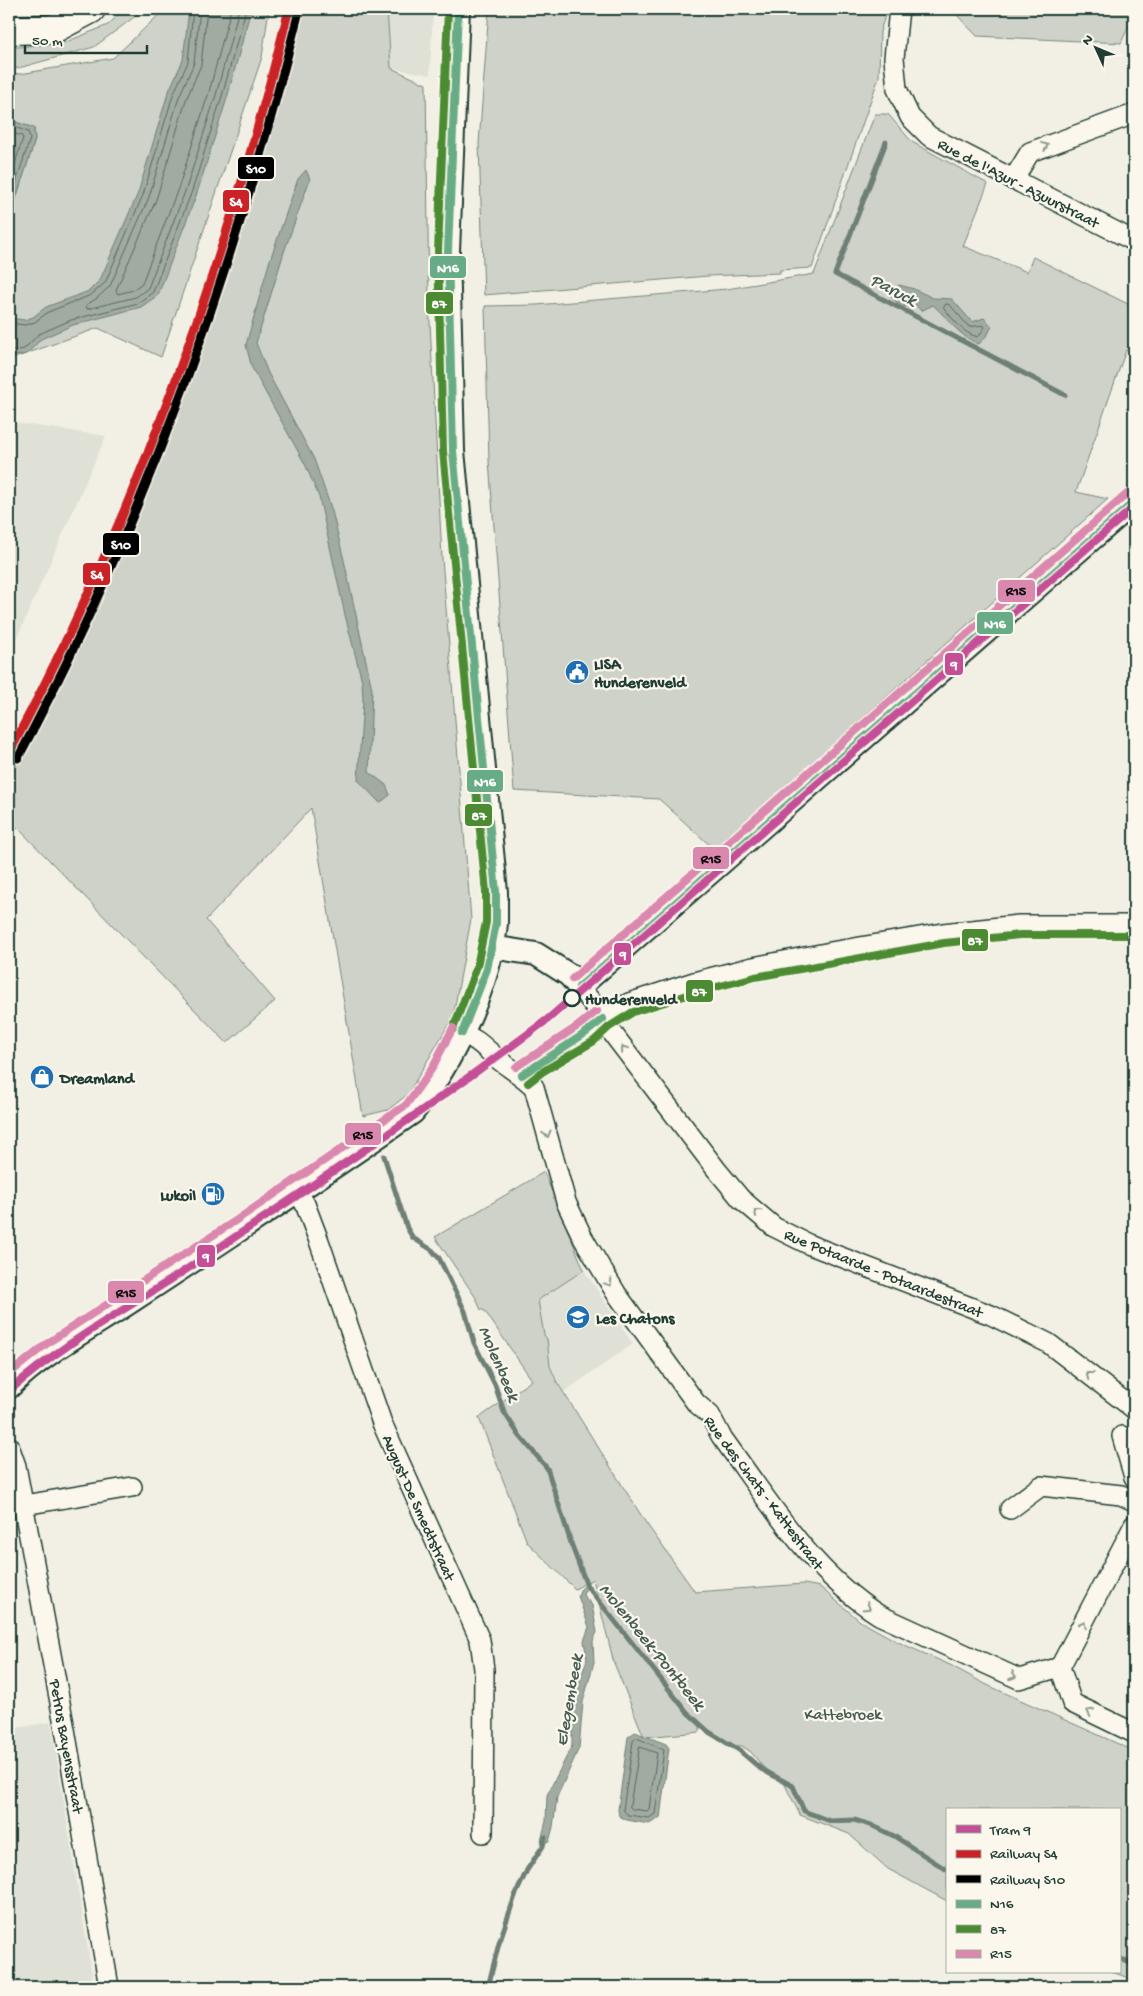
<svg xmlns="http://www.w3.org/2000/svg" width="1143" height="1996" font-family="'Gochi Hand',sans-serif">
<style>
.built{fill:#e0e1d6}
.green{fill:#cfd2c8;stroke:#77887e}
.water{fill:#a2aba1;stroke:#6e7f75}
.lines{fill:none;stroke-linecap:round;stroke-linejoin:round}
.shore{stroke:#536960;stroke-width:1}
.stream{stroke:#6e7f75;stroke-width:5}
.minor-casing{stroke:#1f3d34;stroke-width:22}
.tertiary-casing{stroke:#1f3d34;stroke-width:26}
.motorway-casing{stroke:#1f3d34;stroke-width:31}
.minor{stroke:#fbf7ec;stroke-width:19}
.tertiary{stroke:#fbf7ec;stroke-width:22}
.motorway{stroke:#fbf7ec;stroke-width:28}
.bus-1-casing{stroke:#fbf7ec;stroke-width:11}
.bus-2-casing{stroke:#fbf7ec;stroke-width:11}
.bus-3-casing{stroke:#fbf7ec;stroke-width:11}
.bus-1{stroke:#67ac86;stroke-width:8}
.bus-2{stroke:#4c8b33;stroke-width:8}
.bus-3{stroke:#db88af;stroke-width:8}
.rail-1-casing{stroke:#fbf7ec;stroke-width:12}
.rail-2-casing{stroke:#fbf7ec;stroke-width:12}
.rail-1{stroke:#cb2127;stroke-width:9}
.rail-2{stroke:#000;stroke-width:9}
.tram-1-casing{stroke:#fbf7ec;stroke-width:11}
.tram-1{stroke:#c44f97;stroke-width:8}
.oneway{stroke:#8d9a90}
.stop-dot{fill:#fbf7ec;stroke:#1f3d34;stroke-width:2.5}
.labels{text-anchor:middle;stroke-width:4.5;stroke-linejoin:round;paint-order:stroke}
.street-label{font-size:16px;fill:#1f3d34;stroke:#fbf7ec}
.poi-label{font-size:16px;font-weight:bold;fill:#1f3d34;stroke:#fbf7ec;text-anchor:start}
.stop-label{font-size:16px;font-weight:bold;fill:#1f3d34;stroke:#fbf7ec;text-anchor:start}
.park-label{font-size:16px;fill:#425b52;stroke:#fbf7ec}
.water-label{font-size:18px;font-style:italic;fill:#465e55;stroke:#fbf7ec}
.line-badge{stroke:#fbf7ec;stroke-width:2}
.badge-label{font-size:14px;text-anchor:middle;font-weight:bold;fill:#fff}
.pale-badge-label{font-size:14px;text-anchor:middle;font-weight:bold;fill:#111}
</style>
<rect width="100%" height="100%" fill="#f2f0e5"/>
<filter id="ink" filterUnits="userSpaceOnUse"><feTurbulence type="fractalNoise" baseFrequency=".02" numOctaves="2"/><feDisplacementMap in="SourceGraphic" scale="10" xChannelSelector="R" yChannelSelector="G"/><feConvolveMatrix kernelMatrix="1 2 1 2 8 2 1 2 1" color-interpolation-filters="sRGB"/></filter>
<g filter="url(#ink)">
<path class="built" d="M387 9H433L430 75 391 68Z
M9 422 106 436 9 656Z
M584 1270 633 1344 564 1392 550 1366 547 1339 544 1335 538 1300Z
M51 1722 94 1987H9V1729Z"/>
<path class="green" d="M124 9H145L94 47 15 69H9V48L66 42 108 25Z
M165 9H269L262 57 161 357 98 328 9 360V220L35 140 34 128 9 120V73L20 74 113 58Z
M299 9H387L391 68 426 84 429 303 442 558 471 919 453 1017 408 1094 388 1110 363 1116 311 808 206 920 275 1001 227 1043 17 827 9 842V773L29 737 90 613 146 486 196 358 241 226 279 92Z
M489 9H887L880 32 879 77 812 268 780 270V273L708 276 484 295 479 143Z
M951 9H1134V14L1121 43 977 36Z
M875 114H888L912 142 988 184 963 246 1027 272 1033 257 1134 307V353L1126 350 1076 492 1108 499 715 850 659 799 514 791 489 461 485 306 536 305 727 289 814 274Z
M544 1172 584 1270 538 1300 544 1335 547 1339 550 1366 557 1382 646 1523 695 1592 804 1584 820 1587 860 1621 898 1642 950 1665 985 1684 1134 1751V1980L1112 1972H1119V1810H947V1901L888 1869 849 1834 800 1815 783 1781 789 1784 763 1767 751 1752 742 1746 727 1745 700 1726V1732L644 1737 614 1663 593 1579 575 1589 527 1542 479 1418 532 1380 484 1310H481L476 1298 435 1237Z"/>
<path class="water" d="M189 9H251L227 98 197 193 158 295 141 307 73 325 41 339 27 354 9 357V318L25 320 33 317 46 307 89 291 100 280 138 193 168 93 183 60Z
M9 120 34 128 35 140 9 220Z
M306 170 310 179 284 252 256 343 268 373 314 459 332 511 344 560 372 689 369 772 386 785 390 795 380 803 358 780 363 700 362 681 345 615 319 497 305 464 252 368 246 345 269 263 298 179Z
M899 285 914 289 933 298 952 299 972 322 984 318 992 326 988 334 979 344C958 336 949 319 933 305L921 311 915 304 901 308 891 296Z
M585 1585 588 1588 584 1591 583 1595 592 1605 596 1627 597 1632 593 1641 594 1662 583 1702 579 1748 557 1797 553 1827 549 1842 541 1841 546 1821 547 1795 572 1746V1717L577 1689 587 1659 584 1641 589 1627 578 1596 580 1590Z
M635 1732 666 1744 669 1748 660 1818 649 1824 627 1820 619 1816 618 1810 628 1737Z"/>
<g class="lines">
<path class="shore" d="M200 9 194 63 179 97 149 197 110 286 96 299 86 305 87 309 136 297 148 288 186 189 216 95 239 9
M207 9 201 65 186 100 156 200 116 290 118 294 133 290 142 283 179 186 209 92 231 9
M9 125 28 132 30 139 9 204
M9 132 22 136 23 138 9 183
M946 304 950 305 969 327 983 325 985 327 978 337C963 334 953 319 944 308Z
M9 323 25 325 35 322 48 312 91 295 105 283 143 195 173 95 188 62 193 9
M9 352 24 349 39 334 71 320 138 303 153 292 192 191 222 96 246 9
M637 1738 664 1750 655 1814 649 1818 628 1815 623 1810 633 1741Z
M640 1747 657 1753 649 1809 647 1811 632 1809 630 1807Z"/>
<path class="stream" d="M886 142 835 274 1065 395
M384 1156 407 1228 413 1238 432 1250 439 1258 465 1311 474 1343 495 1385 504 1412 519 1435 547 1468 572 1546 587 1586 687 1712 709 1732 739 1750 761 1769 793 1786 804 1811 830 1821 854 1820 871 1825 894 1836 947 1870
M1119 1958 1134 1965
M488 1987 499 1943 515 1896 527 1870 543 1846 545 1837"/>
<g class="minor-casing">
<path id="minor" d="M899 9 894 58 897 89 910 117 929 136 1134 241
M1013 180 1030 152 1134 114
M579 987 591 1001 616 1038 716 1169 741 1199 774 1227 810 1245 991 1315 1048 1343 1134 1409
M603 1019 629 1003 694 982 753 967 836 951 943 933 1019 925H1134
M462 1033C480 1040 488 1052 503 1063 514 1071 524 1077 534 1087L566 1202 583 1238 616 1293 696 1403 710 1415 721 1436C768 1500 811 1572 879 1615L1019 1679 1060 1667
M297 1191 305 1204 319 1241 382 1423 480 1640 484 1669 483 1833
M1122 1436 1134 1477
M9 1446 16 1466 66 1735 109 1987
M24 1505 132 1487
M1010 1509 1041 1486 1121 1495 1134 1501
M1060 1667 1134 1525
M1060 1667 1072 1703 1134 1733"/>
</g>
<g class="tertiary-casing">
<path id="tertiary" d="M492 947 536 954 569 975 579 987 1134 502
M9 1387C46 1350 93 1327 136 1298 229 1237 322 1176 413 1112 451 1065 491 984 496 923 496 913 496 902 496 892L453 451 448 251 458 9"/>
</g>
<g class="motorway-casing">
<path id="motorway" d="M9 30 53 29 91 9"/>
</g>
<use href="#minor" class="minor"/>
<use href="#tertiary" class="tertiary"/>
<use href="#motorway" class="motorway"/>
<g class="bus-1-casing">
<path id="bus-1" d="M458 9 448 251 453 451 496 892V923L487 969 462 1033
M579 987 1134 502
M522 1075 584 1034 603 1019"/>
</g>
<g class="bus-2-casing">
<path id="bus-2" d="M448 9 438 251 443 451 486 892V922L477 966 453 1029
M528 1083 542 1072 594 1041 609 1027 633 1012 697 992 755 977 944 943 1020 935H1134"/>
</g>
<g class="bus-3-casing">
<path id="bus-3" d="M572 979 1127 494
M516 1067 578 1026 597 1011
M9 1374 49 1342 235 1221 406 1105 431 1070 453 1028"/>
</g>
<use href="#bus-1" class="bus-1"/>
<use href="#bus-2" class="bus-2"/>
<use href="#bus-3" class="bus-3"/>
<g class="rail-1-casing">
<path id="rail-1" d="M9 753C135 518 225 267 289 9"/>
</g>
<g class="rail-2-casing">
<path id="rail-2" d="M18 758C144 522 234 271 299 11"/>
</g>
<use href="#rail-1" class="rail-1"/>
<use href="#rail-2" class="rail-2"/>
<g class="tram-1-casing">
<path id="tram-1" d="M9 1391C63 1343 127 1309 187 1269 309 1188 431 1107 548 1019L1134 507"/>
</g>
<use href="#tram-1" class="tram-1"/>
</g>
<defs><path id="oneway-chevron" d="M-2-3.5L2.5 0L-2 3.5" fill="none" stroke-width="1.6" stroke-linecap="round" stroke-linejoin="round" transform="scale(1.25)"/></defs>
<g class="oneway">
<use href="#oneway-chevron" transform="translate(1045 146) rotate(-22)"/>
<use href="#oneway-chevron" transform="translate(624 1049) rotate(-128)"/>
<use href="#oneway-chevron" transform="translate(547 1134) rotate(75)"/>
<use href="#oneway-chevron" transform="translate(757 1212) rotate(-140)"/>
<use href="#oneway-chevron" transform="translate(609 1283) rotate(56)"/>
<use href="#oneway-chevron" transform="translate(1089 1375) rotate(-142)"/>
<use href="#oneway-chevron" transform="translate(867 1607) rotate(32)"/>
<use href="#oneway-chevron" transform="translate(1083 1624) rotate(-63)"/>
<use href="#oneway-chevron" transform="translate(1013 1676) rotate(20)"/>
<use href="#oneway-chevron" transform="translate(1090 1712) rotate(-154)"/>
</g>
</g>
<defs>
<g id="civic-disc" transform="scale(1.25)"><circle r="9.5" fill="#1f6fb2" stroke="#fbf7ec"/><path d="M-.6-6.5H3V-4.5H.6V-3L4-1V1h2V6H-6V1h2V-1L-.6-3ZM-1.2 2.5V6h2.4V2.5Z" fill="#fff"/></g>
<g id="shop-disc" transform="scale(1.25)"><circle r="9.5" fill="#1f6fb2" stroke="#fbf7ec"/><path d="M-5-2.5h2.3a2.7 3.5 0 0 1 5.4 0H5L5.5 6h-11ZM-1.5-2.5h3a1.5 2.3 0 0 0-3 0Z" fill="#fff"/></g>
<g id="fuel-disc" transform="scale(1.25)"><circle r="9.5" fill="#1f6fb2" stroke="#fbf7ec"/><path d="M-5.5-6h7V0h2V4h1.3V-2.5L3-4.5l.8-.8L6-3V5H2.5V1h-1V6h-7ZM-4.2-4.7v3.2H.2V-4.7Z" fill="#fff"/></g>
<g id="school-disc" transform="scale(1.25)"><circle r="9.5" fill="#1f6fb2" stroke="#fbf7ec"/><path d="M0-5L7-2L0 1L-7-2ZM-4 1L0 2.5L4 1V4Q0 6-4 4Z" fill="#fff"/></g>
</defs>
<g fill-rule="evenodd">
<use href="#civic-disc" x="577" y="672"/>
<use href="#shop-disc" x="42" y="1077"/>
<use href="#fuel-disc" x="213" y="1194"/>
<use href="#school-disc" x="578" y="1317"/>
</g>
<circle class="stop-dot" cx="572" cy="998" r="8"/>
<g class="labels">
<g class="street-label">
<text transform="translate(1019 182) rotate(27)" y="6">Rue de l'Azur - Azuurstraat</text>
<text transform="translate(884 1272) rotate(22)" y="6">Rue Potaarde - Potaardestraat</text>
<text transform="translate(765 1492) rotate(53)" y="6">Rue des Chats - Kattestraat</text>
<text transform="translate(420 1507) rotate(66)" y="6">August De Smedtstraat</text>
<text transform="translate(68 1746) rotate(80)" y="6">Petrus Bayensstraat</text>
</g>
<g class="poi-label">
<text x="594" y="669">LISA<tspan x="594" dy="18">Hunderenveld</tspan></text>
<text x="60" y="1083">Dreamland</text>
<text x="196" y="1200" text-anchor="end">Lukoil</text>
<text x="596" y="1323">Les Chatons</text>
</g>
<g class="stop-label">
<text x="585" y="1004">Hunderenveld</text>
</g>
<g class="park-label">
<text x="843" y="1719">Kattebroek</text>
</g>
<g class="water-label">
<text transform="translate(894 289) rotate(28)" y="6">Paruck</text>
<text transform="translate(500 1363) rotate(67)" y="6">Molenbeek</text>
<text transform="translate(653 1646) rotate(51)" y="6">Molenbeek-Pontbeek</text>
<text transform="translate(568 1700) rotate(-80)" y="6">Elegembeek</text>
</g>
</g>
<g class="line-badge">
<rect x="237" y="156" width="38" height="24" rx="5" fill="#000"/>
<rect x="222" y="189" width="28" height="24" rx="5" fill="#cb2127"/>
<rect x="429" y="255" width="38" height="24" rx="5" fill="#67ac86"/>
<rect x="425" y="291" width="29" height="24" rx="5" fill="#4c8b33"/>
<rect x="102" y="532" width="38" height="24" rx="5" fill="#000"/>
<rect x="82" y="562" width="29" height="24" rx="5" fill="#cb2127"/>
<rect x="997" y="579" width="39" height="24" rx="5" fill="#db88af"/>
<rect x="976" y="611" width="38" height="24" rx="5" fill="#67ac86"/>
<rect x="944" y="652" width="20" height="24" rx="5" fill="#c44f97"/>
<rect x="466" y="769" width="38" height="24" rx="5" fill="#67ac86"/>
<rect x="464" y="803" width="29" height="24" rx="5" fill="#4c8b33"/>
<rect x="692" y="846" width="38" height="24" rx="5" fill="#db88af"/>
<rect x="961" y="928" width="28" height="24" rx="5" fill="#4c8b33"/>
<rect x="613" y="942" width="19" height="24" rx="5" fill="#c44f97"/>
<rect x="685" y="979" width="29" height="24" rx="5" fill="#4c8b33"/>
<rect x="344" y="1122" width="38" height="24" rx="5" fill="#db88af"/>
<rect x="196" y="1244" width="20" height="24" rx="5" fill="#c44f97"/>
<rect x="107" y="1280" width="38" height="24" rx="5" fill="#db88af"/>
</g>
<g class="badge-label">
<text x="256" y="173">S10</text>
<text x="236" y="206">S4</text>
<text x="448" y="272">N16</text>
<text x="439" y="308">87</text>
<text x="121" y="549">S10</text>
<text x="97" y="579">S4</text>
<text x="995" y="628">N16</text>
<text x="954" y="669">9</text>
<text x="485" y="786">N16</text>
<text x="479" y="820">87</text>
<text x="975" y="945">87</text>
<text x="623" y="959">9</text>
<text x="699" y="996">87</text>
<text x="206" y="1261">9</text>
</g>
<g class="pale-badge-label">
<text x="1016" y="595">R15</text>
<text x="711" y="863">R15</text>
<text x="363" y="1139">R15</text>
<text x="126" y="1297">R15</text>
</g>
<rect width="1143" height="1996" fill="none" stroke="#fbf7ec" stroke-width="30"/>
<rect x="15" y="15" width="1113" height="1966" fill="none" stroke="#1f3d34" stroke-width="2" filter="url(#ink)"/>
<rect x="946" y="1808" width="175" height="165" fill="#fbf7ec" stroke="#a3ada2"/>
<rect x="956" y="1825" width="25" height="8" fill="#c44f97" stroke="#a3ada2"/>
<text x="990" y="1834" font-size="15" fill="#1f3d34">Tram 9</text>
<rect x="956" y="1850" width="25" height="8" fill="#cb2127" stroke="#a3ada2"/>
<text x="990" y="1858" font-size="15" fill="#1f3d34">Railway S4</text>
<rect x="956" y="1875" width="25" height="8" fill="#000000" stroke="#a3ada2"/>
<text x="990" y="1884" font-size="15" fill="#1f3d34">Railway S10</text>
<rect x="956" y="1900" width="25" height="8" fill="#67ac86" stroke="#a3ada2"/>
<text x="990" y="1908" font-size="15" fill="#1f3d34">N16</text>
<rect x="956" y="1925" width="25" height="8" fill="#4c8b33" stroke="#a3ada2"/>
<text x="990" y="1934" font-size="15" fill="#1f3d34">87</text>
<rect x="956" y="1950" width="25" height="8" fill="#db88af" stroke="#a3ada2"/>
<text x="990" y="1958" font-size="15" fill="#1f3d34">R15</text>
<g transform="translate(1096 48) rotate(314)" stroke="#fbf7ec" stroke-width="4" paint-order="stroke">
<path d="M0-4L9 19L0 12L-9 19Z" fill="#1f3d34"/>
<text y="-8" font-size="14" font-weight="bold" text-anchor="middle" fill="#1f3d34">N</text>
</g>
<path d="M25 45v8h122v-8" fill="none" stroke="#1f3d34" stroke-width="2.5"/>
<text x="32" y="45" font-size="15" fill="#1f3d34" stroke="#fbf7ec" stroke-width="4" paint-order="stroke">50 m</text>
</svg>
